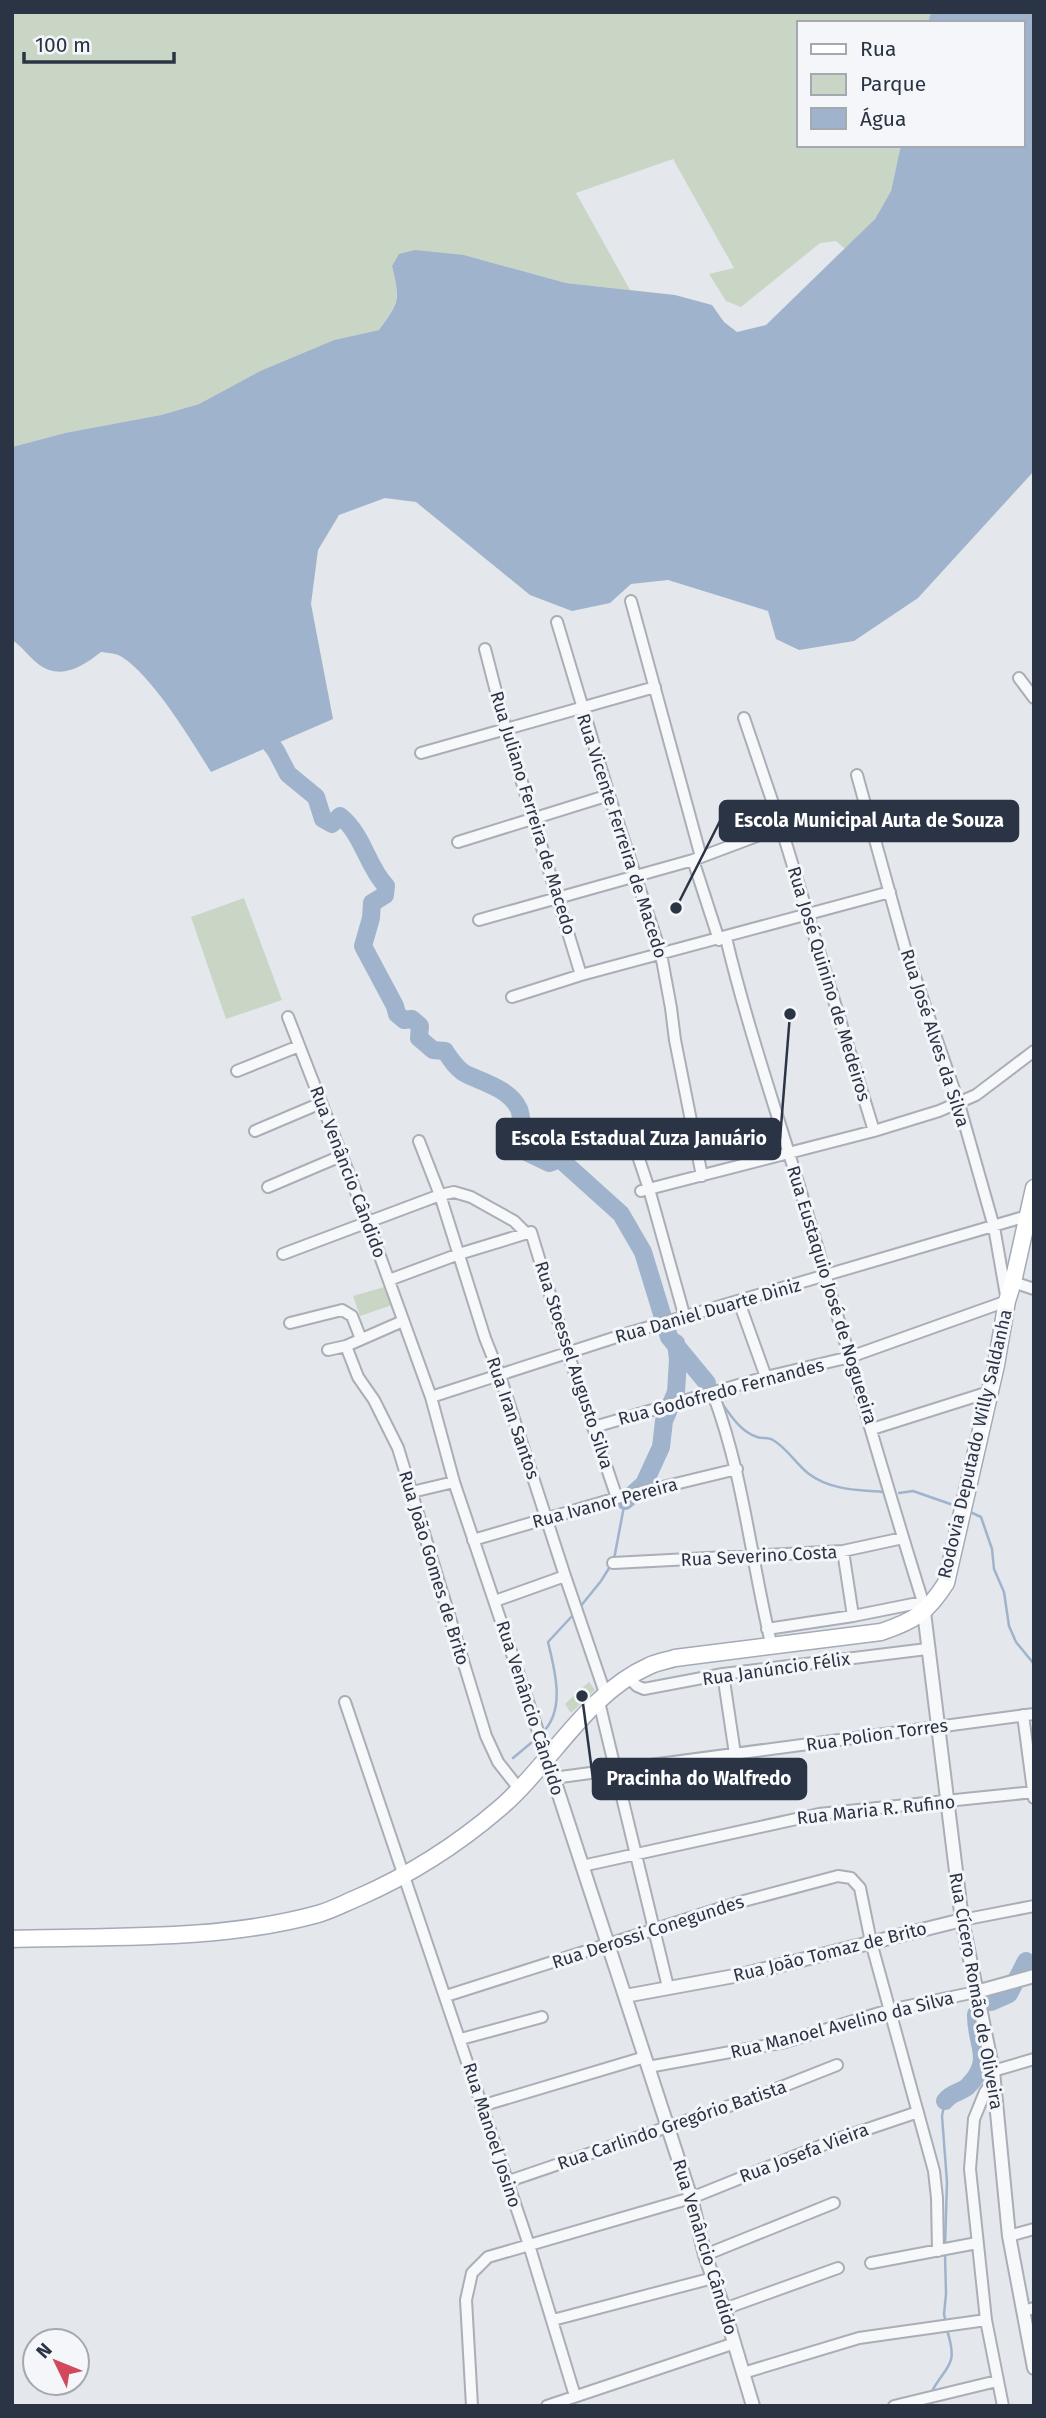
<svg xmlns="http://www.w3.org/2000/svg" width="1046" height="2418" font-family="'Fira Sans',sans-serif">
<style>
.green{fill:#c9d6c5}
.water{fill:#9fb4cc}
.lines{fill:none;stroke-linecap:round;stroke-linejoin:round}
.stream{stroke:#9fb4cc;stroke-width:2.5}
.river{stroke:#9fb4cc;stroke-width:18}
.minor-casing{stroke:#a9aeb7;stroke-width:14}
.tertiary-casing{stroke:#a9aeb7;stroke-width:16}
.primary-casing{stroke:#a3abb8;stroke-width:19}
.minor{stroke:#f7f8fa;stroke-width:10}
.tertiary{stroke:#f7f8fa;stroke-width:12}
.primary{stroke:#fff;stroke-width:16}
.labels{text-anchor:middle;stroke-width:6;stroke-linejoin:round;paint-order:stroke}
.street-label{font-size:18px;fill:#2b3445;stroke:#f4f6f9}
.leader{fill:none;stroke:#2b3445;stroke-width:2.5}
.callout-dot{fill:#2b3445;stroke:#f4f6f9;stroke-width:2.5}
.callout{fill:#2b3445;stroke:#2b3445;stroke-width:2.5}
.callout-label{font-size:19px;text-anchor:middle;font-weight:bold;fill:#fff}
</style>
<rect width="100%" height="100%" fill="#e4e7ec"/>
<path class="green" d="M12 12H931L928 23H799V145H901L891 191 875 219 845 249 836 241 820 243 741 307 726 301 709 274 734 268 673 159 576 193 630 290 566 283 464 255 392 266C400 301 399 301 379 330L334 340 260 371 199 404 161 415 65 433 12 447Z
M244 898 282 1000 226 1019 191 917Z
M388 1286 395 1304 360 1316 353 1296Z
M589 1682 595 1690 571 1713 565 1704Z"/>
<path class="water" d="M931 12H1034V471L918 598 854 641 799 650 776 639 768 611 668 580 631 584 610 603 572 611 530 595 416 502 385 498 339 515 318 550 311 604 333 719 211 772C191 740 153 677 122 657 117 653 108 653 101 652 81 668 59 681 37 663 28 656 22 646 12 640V447L65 433 161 415 199 404 260 371 334 340 379 330C400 301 400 301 392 266L399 254 415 250 464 255 566 283 675 295 712 305 724 322 737 332 766 325 875 219 891 191 901 145H1023V23H928Z"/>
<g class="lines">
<path class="stream" d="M719 1399C729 1413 740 1432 757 1437 763 1439 768 1437 773 1440 788 1449 796 1464 809 1474 830 1490 858 1490 883 1492
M899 1493 913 1491 956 1506
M968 1511 981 1517 992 1549 994 1569 1004 1592 1009 1626 1016 1642 1034 1664
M614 1559 625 1501
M580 1607 601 1581 611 1565
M542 1733C566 1710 555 1671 548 1642L573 1615
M513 1758 537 1738
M945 2247 947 2182 942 2116 945 2101
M945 2254 946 2294 944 2314 946 2324
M931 2393C946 2364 959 2368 947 2330"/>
<path class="river" d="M258 727 276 751 288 774 316 797 323 819 332 824 340 816C363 834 367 866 386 886L385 895 372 903 371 918 363 946 395 1006 397 1014 404 1020 412 1019 420 1026 419 1038 433 1050 445 1051C451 1060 458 1071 468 1075 486 1083 510 1090 519 1109 521 1114 521 1120 522 1125 526 1137 529 1139 526 1152L549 1163 560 1159 621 1214 643 1252 669 1337 707 1383
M625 1501 644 1484 661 1447 664 1421 676 1392 678 1360 676 1343
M991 2002 1009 1994 1026 1961
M945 2101C951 2092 960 2093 967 2087 995 2060 975 2045 976 2014"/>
<g class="minor-casing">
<path id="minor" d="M631 601 701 857
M557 622 609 795 661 954 671 1008 675 1040 702 1176
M485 649 506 730 581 975
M1019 678 1034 698
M744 718 781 827 874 1131
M421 753 655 687
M458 842 609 795
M693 860 719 940
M479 920 693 860 781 827
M726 938C748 1030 779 1118 806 1209 845 1340 882 1472 923 1602L924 1612
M512 997 581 975 890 892
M288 1017 368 1223 431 1397 454 1482 547 1758
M237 1071 299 1046
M255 1131 321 1103
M419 1141 440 1195 485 1338 499 1373 565 1576 606 1696
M633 1141 649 1189 685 1318
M268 1187 341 1156
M641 1191 874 1131 939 1111 976 1095 1034 1051
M283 1254 440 1195 454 1192 471 1197 514 1221 526 1233
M389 1280 459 1254 531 1232 568 1353 617 1498
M1013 1282 1034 1289
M739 1302 766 1377
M290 1323 342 1310 352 1316 361 1339
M346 1346 358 1377 374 1400 398 1448 486 1736 498 1762 520 1790
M328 1350 346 1346 403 1321
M713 1394C744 1476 751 1562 772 1647
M431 1397 632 1332 1027 1216
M594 1427 766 1377 850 1357 1007 1301 994 1227 959 1104 905 948 857 775
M872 1429 989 1392
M412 1492 454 1482
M473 1540 617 1498 737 1469
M843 1551 853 1616
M613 1563 843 1551 903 1538
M495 1601 565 1576
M767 1629 853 1616 923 1602
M723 1674 735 1754
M629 1678 637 1686 644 1689 723 1674 927 1649
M345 1702 529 2245 575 2396
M599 1702 668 1987
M1023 1715 1034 1798
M553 1778 1034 1714
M582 1866 819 1814 1034 1792
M962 1920 1034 1906
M446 1996 740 1902 838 1876 851 1878 860 1888 871 1942 934 2171 937 2198 938 2251
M461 2039 542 2017
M648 2067 785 2042 889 2010 976 1992
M993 2071 1034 2059
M994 2080 985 2092 974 2119 970 2169 986 2320 1003 2406
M481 2106 645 2057
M506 2182 761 2095 837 2065
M1009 2236 1034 2229
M705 2255 834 2203
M871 2263 977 2243
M724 2309 838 2268
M1023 2311 1034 2308
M553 2320 713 2278
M743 2373 859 2338 986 2320
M472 2406 466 2300 472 2273 488 2257 691 2198 835 2140 918 2112
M547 2406 735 2343
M894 2406 997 2381"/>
</g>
<g class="tertiary-casing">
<path id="tertiary" d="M924 1612 962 1920 993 2071 1009 2236 1034 2368
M547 1758 691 2198 705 2255 724 2309 753 2406
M976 1992 1034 1976
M625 1996 745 1974 962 1920"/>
</g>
<g class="primary-casing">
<path id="primary" d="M12 1939C113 1936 220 1941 318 1914 332 1910 345 1903 357 1898 410 1875 457 1845 500 1808 551 1764 586 1694 649 1666 657 1662 666 1661 675 1658L881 1632C914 1621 927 1613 946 1583L996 1365 1007 1301 1013 1282 1034 1188"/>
</g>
<use href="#minor" class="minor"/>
<use href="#tertiary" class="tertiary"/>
<use href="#primary" class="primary"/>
</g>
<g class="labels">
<g class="street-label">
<text transform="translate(533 813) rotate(73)" y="6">Rua Juliano Ferreira de Macedo</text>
<text transform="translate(622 836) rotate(72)" y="6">Rua Vicente Ferreira de Macedo</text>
<text transform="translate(829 984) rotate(73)" y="6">Rua José Quinino de Medeiros</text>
<text transform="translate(935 1038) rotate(72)" y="6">Rua José Alves da Silva</text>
<text transform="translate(348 1172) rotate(69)" y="6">Rua Venâncio Cândido</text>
<text transform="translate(832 1295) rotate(73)" y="6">Rua Eustaquio José de Nogueeira</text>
<text transform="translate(708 1311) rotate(-16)" y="6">Rua Daniel Duarte Diniz</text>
<text transform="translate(574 1365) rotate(72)" y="6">Rua Stoessel Augusto Silva</text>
<text transform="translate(721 1392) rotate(-15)" y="6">Rua Godofredo Fernandes</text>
<text transform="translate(513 1418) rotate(71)" y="6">Rua Iran Santos</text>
<text transform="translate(975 1444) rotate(-77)" y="6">Rodovia Deputado Willy Saldanha</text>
<text transform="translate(605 1503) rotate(-15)" y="6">Rua Ivanor Pereira</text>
<text transform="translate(759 1556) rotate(-3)" y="6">Rua Severino Costa</text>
<text transform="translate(434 1568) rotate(73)" y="6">Rua João Gomes de Brito</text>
<text transform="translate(776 1669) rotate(-8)" y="6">Rua Janúncio Félix</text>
<text transform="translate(530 1708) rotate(72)" y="6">Rua Venâncio Cândido</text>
<text transform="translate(877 1735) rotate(-8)" y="6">Rua Polion Torres</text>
<text transform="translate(876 1810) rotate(-6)" y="6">Rua Maria R. Rufino</text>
<text transform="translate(648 1932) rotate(-18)" y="6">Rua Derossi Conegundes</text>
<text transform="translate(830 1952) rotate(-14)" y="6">Rua João Tomaz de Brito</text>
<text transform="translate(976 1991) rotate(80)" y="6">Rua Cícero Romão de Oliveira</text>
<text transform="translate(842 2025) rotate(-14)" y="6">Rua Manoel Avelino da Silva</text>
<text transform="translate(672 2125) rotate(-19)" y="6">Rua Carlindo Gregório Batista</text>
<text transform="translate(492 2135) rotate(72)" y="6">Rua Manoel Josino</text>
<text transform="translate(804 2153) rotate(-21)" y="6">Rua Josefa Vieira</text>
<text transform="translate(705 2247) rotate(73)" y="6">Rua Venâncio Cândido</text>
</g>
</g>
<path class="leader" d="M676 908L720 821M790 1014L780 1139M582 1696L593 1779"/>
<g class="callout-dot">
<circle cx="676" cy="908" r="7"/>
<circle cx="790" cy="1014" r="7"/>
<circle cx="582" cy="1696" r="7"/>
</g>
<g class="callout">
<rect x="720" y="801" width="298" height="40" rx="7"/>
<rect x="497" y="1119" width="283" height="40" rx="7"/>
<rect x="593" y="1759" width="213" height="40" rx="7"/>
</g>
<g class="callout-label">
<text x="869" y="827">Escola Municipal Auta de Souza</text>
<text x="639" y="1145">Escola Estadual Zuza Januário</text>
<text x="699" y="1785">Pracinha do Walfredo</text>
</g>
<rect width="1046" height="2418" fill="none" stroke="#2b3445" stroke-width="28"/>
<rect x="797" y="21" width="228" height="126" fill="#f4f6f9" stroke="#a4a8b1" stroke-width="2"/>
<rect x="811" y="44" width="35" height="10" fill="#ffffff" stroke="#a4a8b1" stroke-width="2"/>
<text x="860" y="56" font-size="21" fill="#2b3445">Rua</text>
<rect x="811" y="74" width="35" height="21" fill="#c9d6c5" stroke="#a4a8b1" stroke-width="2"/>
<text x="860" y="91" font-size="21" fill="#2b3445">Parque</text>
<rect x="811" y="108" width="35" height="21" fill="#9fb4cc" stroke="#a4a8b1" stroke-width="2"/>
<text x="860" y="126" font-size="21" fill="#2b3445">Água</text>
<g transform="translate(56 2362) rotate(313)"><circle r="33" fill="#f4f6f9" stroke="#a4a8b1" stroke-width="2"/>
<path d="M0-5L12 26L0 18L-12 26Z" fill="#d1495b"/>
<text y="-10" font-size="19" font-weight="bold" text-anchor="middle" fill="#2b3445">N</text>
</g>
<path d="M24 52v10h150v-10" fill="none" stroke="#2b3445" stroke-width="3.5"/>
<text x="35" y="52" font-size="21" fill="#2b3445" stroke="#f4f6f9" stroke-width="5" paint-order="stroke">100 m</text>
</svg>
